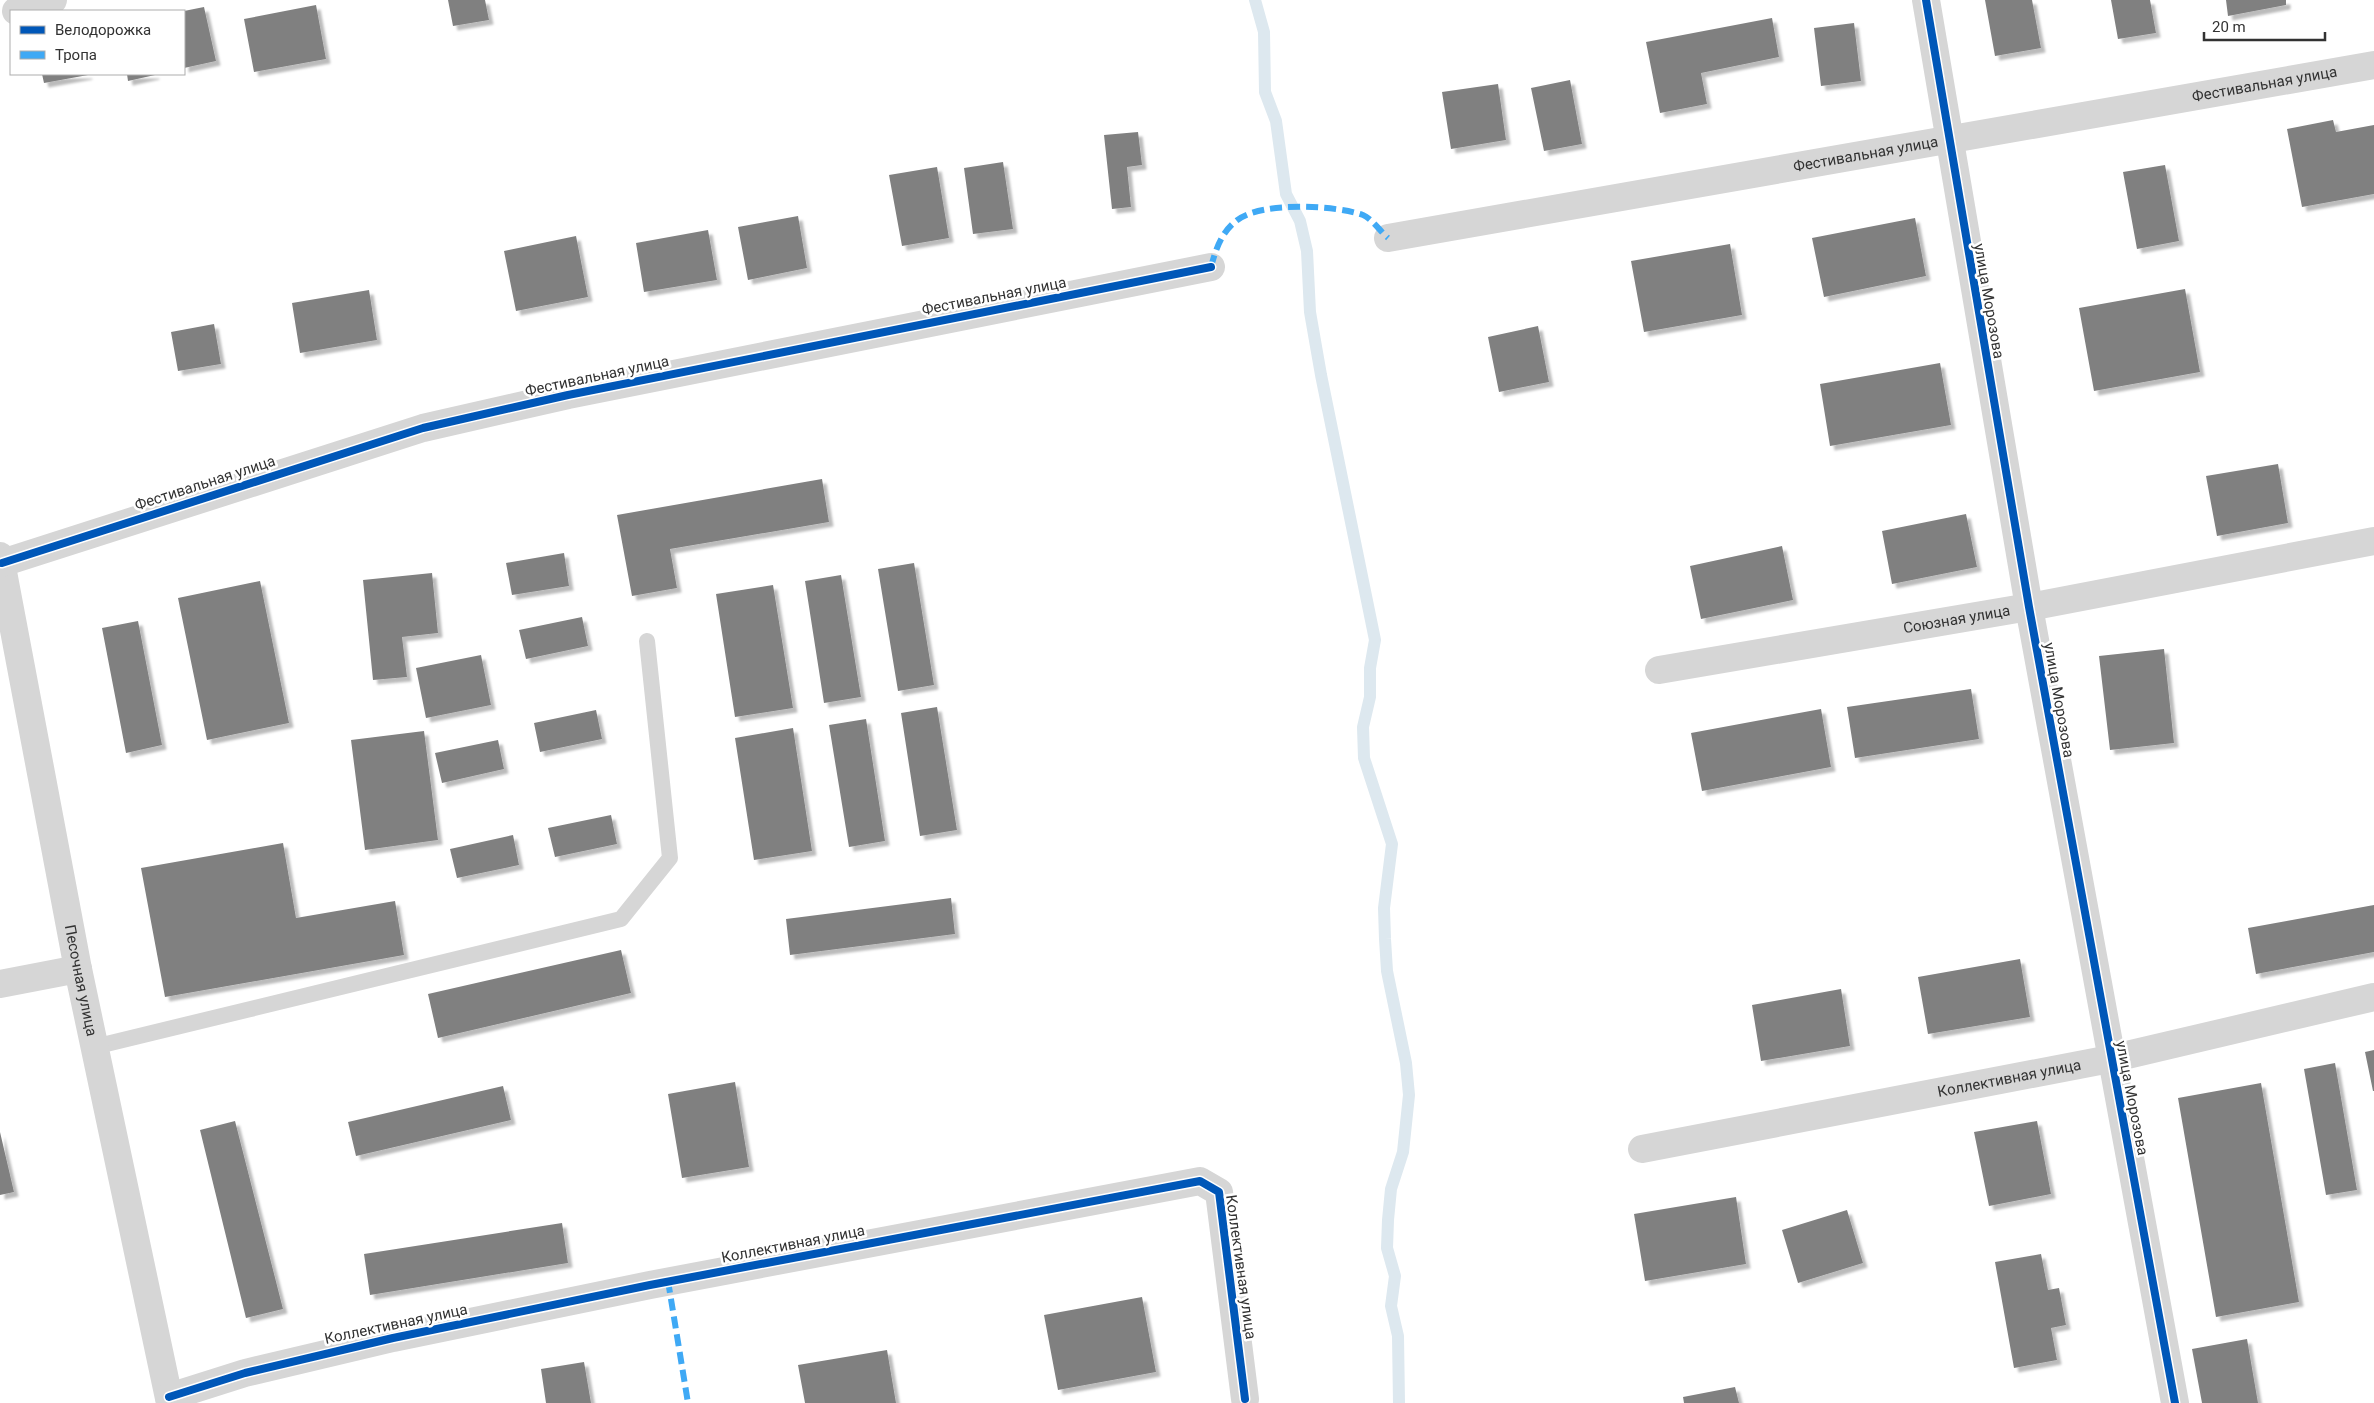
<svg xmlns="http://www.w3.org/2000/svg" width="2374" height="1403" font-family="Roboto,sans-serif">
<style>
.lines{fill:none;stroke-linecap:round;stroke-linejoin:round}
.stream{stroke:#dde8ef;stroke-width:12}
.building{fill:#808080;filter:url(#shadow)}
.lane{stroke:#d6d6d6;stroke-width:16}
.street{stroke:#d6d6d6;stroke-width:28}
.quiet{stroke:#3fa9f5;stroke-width:6;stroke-dasharray:12 6;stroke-linecap:butt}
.cycleway-casing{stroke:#fff;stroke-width:11}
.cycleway{stroke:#0057b8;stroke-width:8}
.labels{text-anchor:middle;stroke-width:5;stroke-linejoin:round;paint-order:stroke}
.street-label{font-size:15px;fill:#323232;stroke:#fff}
</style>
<defs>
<filter id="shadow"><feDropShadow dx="4.5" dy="4.5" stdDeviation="1" flood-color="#0004"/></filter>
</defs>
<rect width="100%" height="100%" fill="#fff"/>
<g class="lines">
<path class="stream" d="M1255 0 1264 32 1265 92 1276 121 1286 194 1300 221 1307 251 1310 312 1321 375 1375 640 1370 668V697L1363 727 1364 758 1392 844 1384 908 1385 939 1387 971 1406 1063 1409 1095 1403 1152 1391 1189 1388 1220 1387 1248 1395 1276 1391 1306 1398 1336 1399 1403"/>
</g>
<path class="building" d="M448 0H485L489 20 453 26Z
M1985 0H2032L2041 48 1995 56Z
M2111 0H2150L2156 33 2118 39Z
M2226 0H2286V5L2228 16Z
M316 5 326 59 254 72 244 19Z
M204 7 216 61 184 68V11Z
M1772 18 1779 57 1701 73 1707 104 1660 113 1646 42Z
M1854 23 1861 81 1821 86 1814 28Z
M42 74H88V75L44 83Z
M127 74H155V75L128 81Z
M1570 80 1582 144 1544 151 1531 88Z
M1498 84 1506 140 1451 149 1442 92Z
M2333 120 2336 132 2374 125V194L2302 207 2287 129Z
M1138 132 1142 165 1127 167 1131 207 1112 209 1104 135Z
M1003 162 1013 229 973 234 964 168Z
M2165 165 2179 241 2137 249 2123 172Z
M937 167 949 238 902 246 889 175Z
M798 216 807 268 748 280 738 227Z
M1915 218 1926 276 1824 297 1812 238Z
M708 230 717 280 644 292 636 243Z
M576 236 588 297 516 311 504 251Z
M1730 244 1742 315 1644 332 1631 261Z
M2185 289 2200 372 2094 391 2079 308Z
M369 290 377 340 300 353 292 303Z
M214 324 221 364 178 371 171 332Z
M1538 326 1549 382 1499 392 1488 337Z
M1940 363 1951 425 1830 446 1820 384Z
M2278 464 2288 523 2217 536 2206 476Z
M822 479 829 522 670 549 677 588 632 596 617 515Z
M1966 514 1977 567 1892 584 1882 531Z
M1782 546 1793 600 1701 619 1690 566Z
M564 553 569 586 512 595 506 563Z
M914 563 934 685 898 691 878 569Z
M432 573 438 633 402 637 407 677 373 680 363 580Z
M841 575 861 697 824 703 805 581Z
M260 581 289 723 207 740 178 598Z
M773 585 793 708 735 717 716 594Z
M582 617 588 646 526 659 519 630Z
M138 621 162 745 126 753 102 628Z
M2164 649 2174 743 2110 750 2099 656Z
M481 655 491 705 426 718 416 668Z
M1971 689 1979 739 1855 758 1847 707Z
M937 707 957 830 920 836 901 713Z
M1821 709 1831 767 1702 791 1691 733Z
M596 710 602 739 540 752 534 723Z
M866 719 885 841 849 847 829 725Z
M793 728 812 851 754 860 735 738Z
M424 731 438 840 365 850 351 740Z
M498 740 504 769 442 783 435 753Z
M611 815 617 844 555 857 548 828Z
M513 835 519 865 457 878 450 849Z
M283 843 296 918 395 901 404 955 165 997 141 868Z
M951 898 955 934 790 955 786 919Z
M2374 905V952L2256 974 2248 928Z
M621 950 631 993 438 1038 428 994Z
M2020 959 2030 1017 1928 1034 1918 977Z
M1841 989 1850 1046 1761 1061 1752 1005Z
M2374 1050V1091H2373L2365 1052Z
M2335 1063 2357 1190 2326 1195 2304 1069Z
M735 1082 749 1167 682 1178 668 1094Z
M2261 1083 2299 1302 2216 1317 2178 1098Z
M503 1086 511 1120 356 1156 348 1122Z
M235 1121 283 1309 246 1318 200 1130Z
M2037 1121 2051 1194 1989 1206 1974 1132Z
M0 1132 14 1192 0 1195Z
M1736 1197 1746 1264 1645 1281 1634 1214Z
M1847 1210 1863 1263 1798 1283 1782 1230Z
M562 1223 568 1263 370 1295 364 1254Z
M2041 1254 2048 1290 2059 1288 2066 1325 2051 1328 2057 1360 2014 1368 1995 1262Z
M1142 1297 1156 1372 1058 1390 1044 1315Z
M2247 1339 2258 1403H2202L2192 1349Z
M887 1350 896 1403H805L798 1365Z
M584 1362 591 1403H546L541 1369Z
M1735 1387 1739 1403H1684L1683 1397Z"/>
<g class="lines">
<path class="lane" d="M94 1047 621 919 670 858 647 641"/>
<g class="street">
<path d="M1926 0 2029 607 2175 1403"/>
<path d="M16 11 53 0"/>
<path id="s1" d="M1388 238 2374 65"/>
<path id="s2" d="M0 556 78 969 170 1403"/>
<path d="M2 563 423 428 568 395 1211 267"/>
<path id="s3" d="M1659 670 2029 607 2374 541"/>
<path d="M0 984 78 969"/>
<path id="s4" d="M1642 1149 2110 1059 2374 997"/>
<path d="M169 1397 245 1373 393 1338 650 1285 1200 1181 1219 1192 1245 1399"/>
</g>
<path class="quiet" d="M1211 267C1216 249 1221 233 1236 221 1260 201 1334 205 1363 215 1371 218 1381 232 1388 238
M668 1281 688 1403"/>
<g class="cycleway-casing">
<path id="cycleway" d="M1926 0 2029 607 2175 1403
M2 563 423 428 568 395 1211 267
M169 1397 245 1373 393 1338 650 1285 1200 1181 1219 1192 1245 1399"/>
</g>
<use href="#cycleway" class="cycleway"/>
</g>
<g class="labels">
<g class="street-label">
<text dy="5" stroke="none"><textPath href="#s1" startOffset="890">Фестивальная улица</textPath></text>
<text dy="5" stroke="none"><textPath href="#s1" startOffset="485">Фестивальная улица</textPath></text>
<text transform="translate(994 296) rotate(-11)" y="5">Фестивальная улица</text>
<text transform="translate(1989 301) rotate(80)" y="5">улица Морозова</text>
<text transform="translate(597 376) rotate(-12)" y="5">Фестивальная улица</text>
<text transform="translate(205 483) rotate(-18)" y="5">Фестивальная улица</text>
<text dy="5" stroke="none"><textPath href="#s3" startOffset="302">Союзная улица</textPath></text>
<text transform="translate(2059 700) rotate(80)" y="5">улица Морозова</text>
<text dy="5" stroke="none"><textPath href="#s2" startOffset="432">Песочная улица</textPath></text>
<text dy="5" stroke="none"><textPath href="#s4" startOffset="374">Коллективная улица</textPath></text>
<text transform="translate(2132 1098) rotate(79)" y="5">улица Морозова</text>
<text transform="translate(793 1244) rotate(-11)" y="5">Коллективная улица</text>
<text transform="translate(1241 1267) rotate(82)" y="5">Коллективная улица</text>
<text transform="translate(396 1324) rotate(-12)" y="5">Коллективная улица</text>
</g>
</g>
<rect x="10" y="10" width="175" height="65" fill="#ffffff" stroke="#adadad"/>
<rect x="20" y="26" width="25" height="8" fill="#0057b8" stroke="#adadad"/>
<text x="55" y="35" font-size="15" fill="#323232">Велодорожка</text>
<rect x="20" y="51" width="25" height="8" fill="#3fa9f5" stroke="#adadad"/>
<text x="55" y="60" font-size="15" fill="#323232">Тропа</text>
<path d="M2204 32v8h121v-8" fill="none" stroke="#323232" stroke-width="2.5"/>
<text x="2212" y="32" font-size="15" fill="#323232" stroke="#ffffff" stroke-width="4" paint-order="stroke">20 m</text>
</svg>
